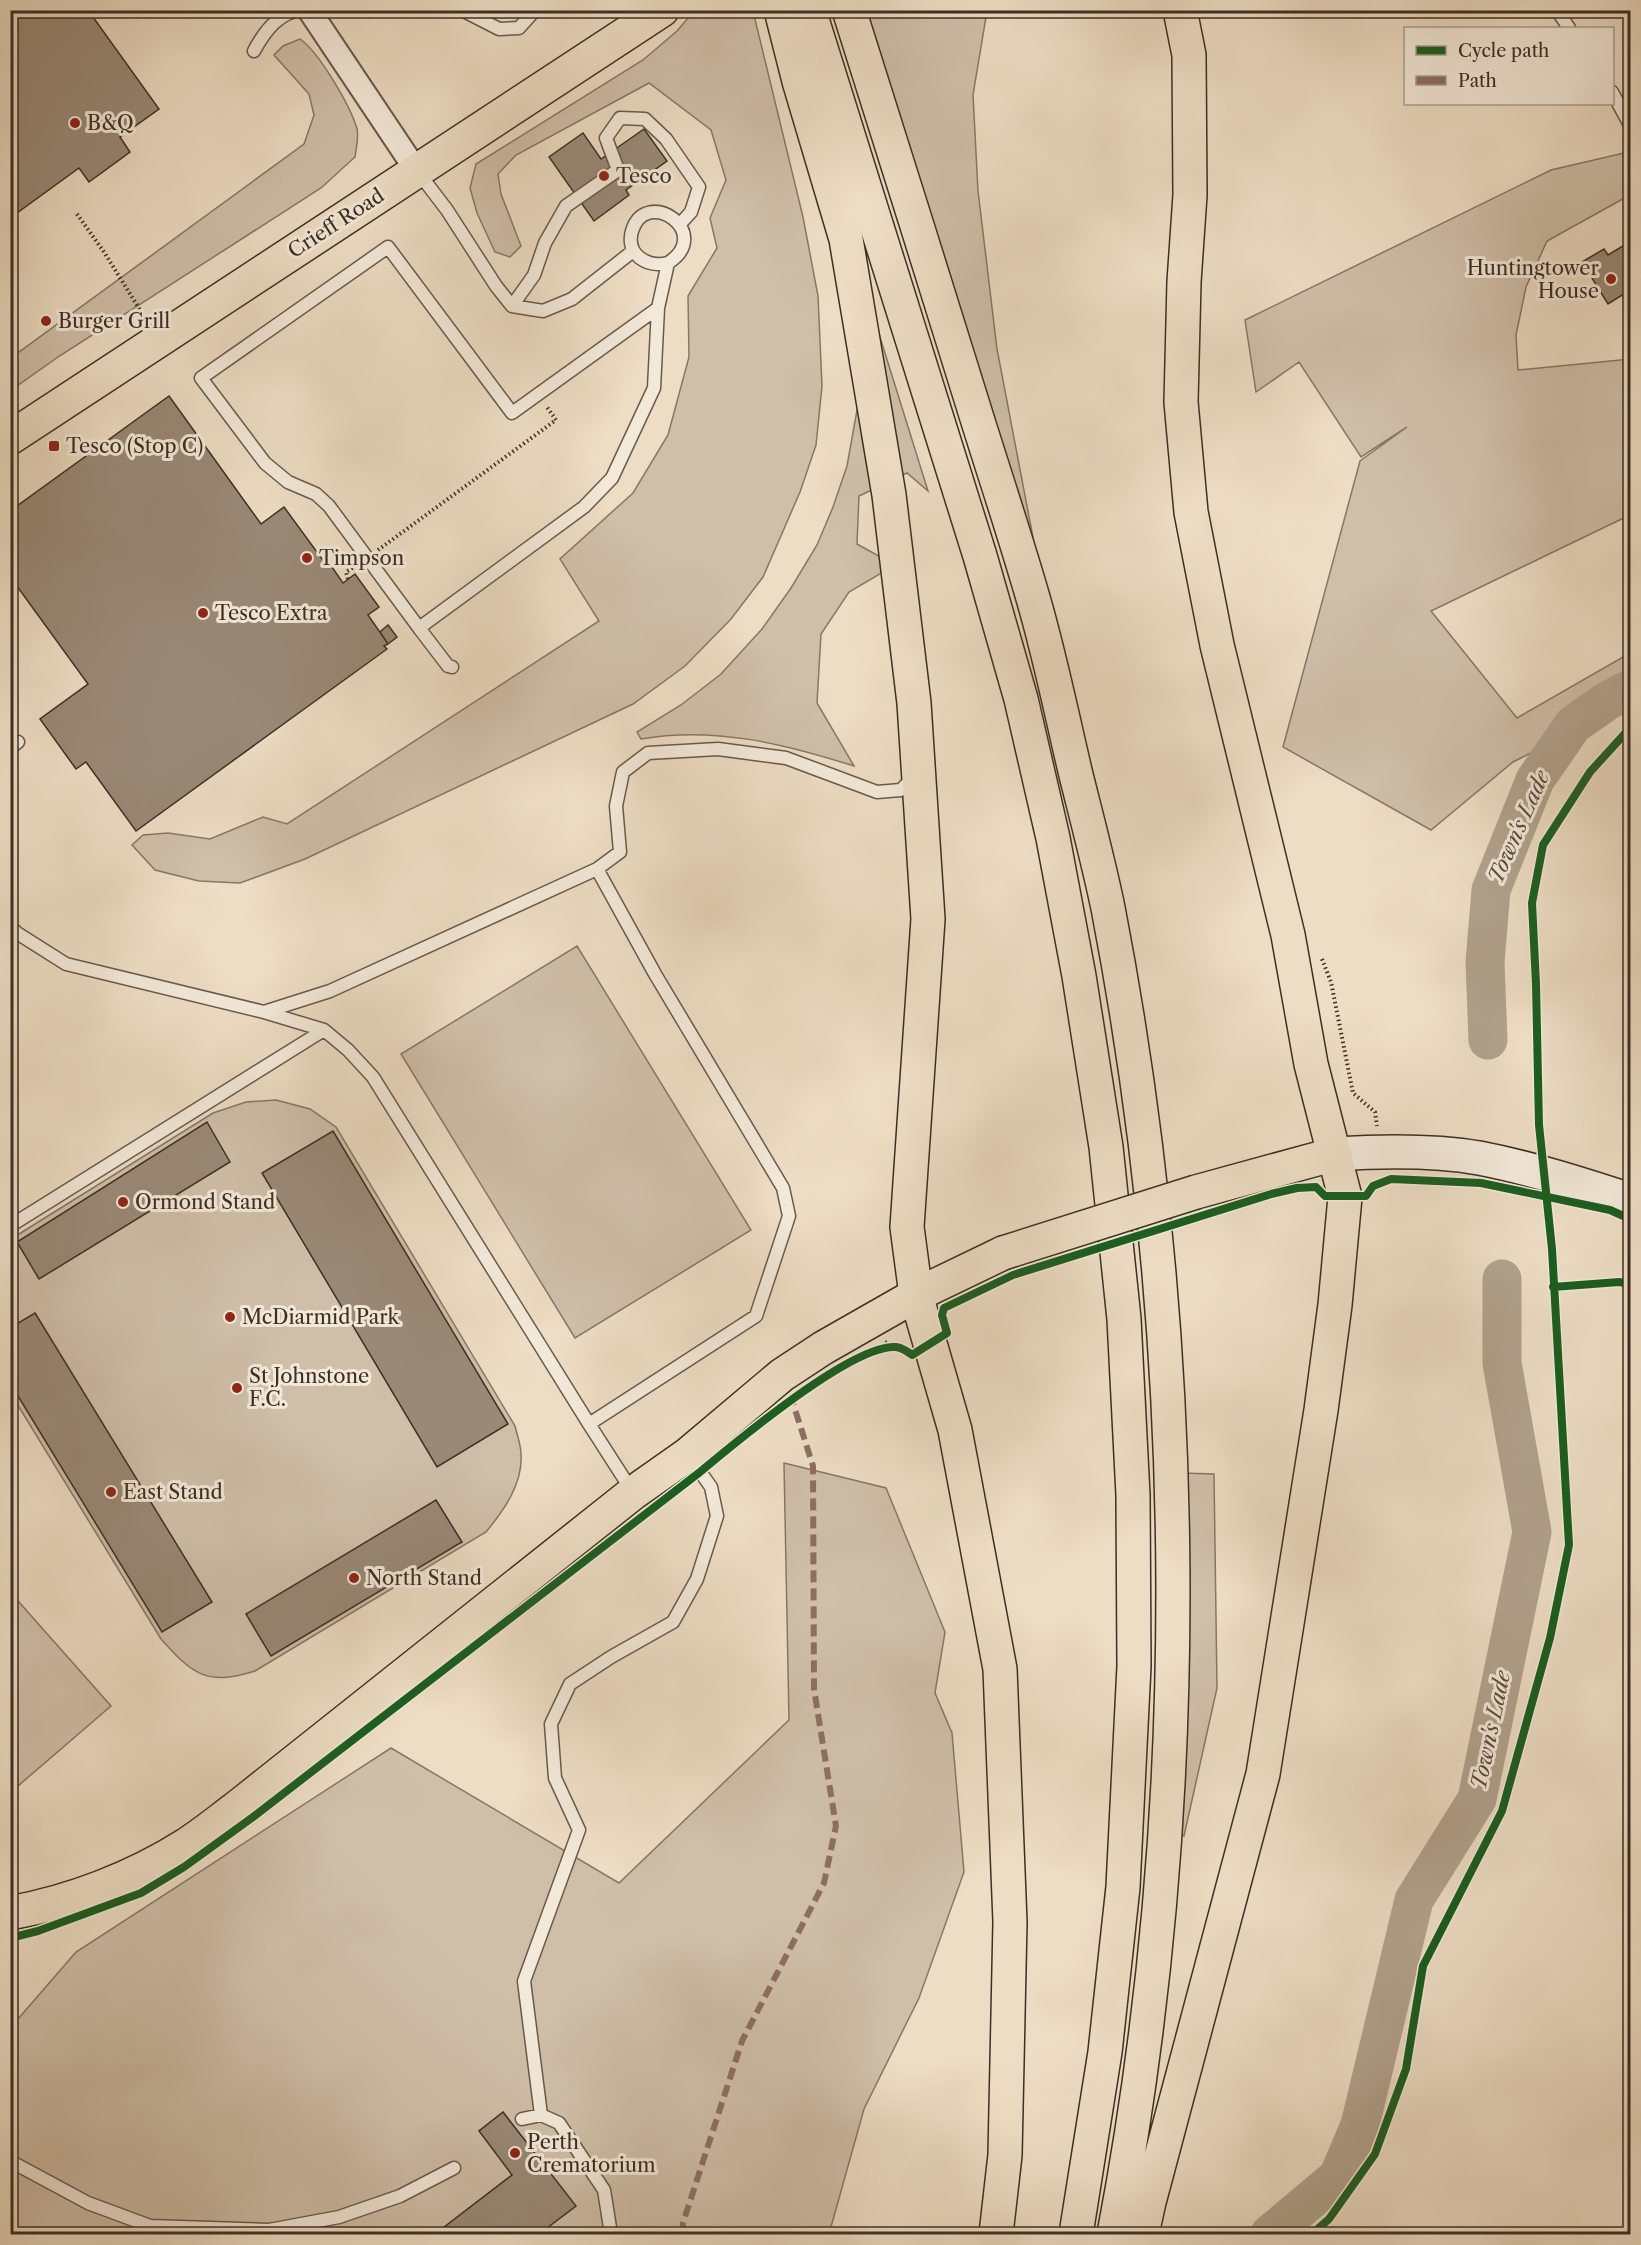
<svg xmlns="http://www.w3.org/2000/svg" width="1641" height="2245" font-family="'Libre Caslon Text',serif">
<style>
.green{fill:#cfbfa9;stroke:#867766;stroke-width:1.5}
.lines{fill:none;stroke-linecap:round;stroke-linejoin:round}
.river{stroke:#b1a28d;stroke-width:39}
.building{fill:#998977;stroke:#3d2f23;stroke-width:1.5}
.service-casing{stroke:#695a4b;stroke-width:15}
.minor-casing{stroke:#695a4b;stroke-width:26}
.secondary-casing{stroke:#3d2f23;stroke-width:36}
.primary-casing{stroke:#3d2f23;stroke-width:36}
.trunk-casing{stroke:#3d2f23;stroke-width:36}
.path{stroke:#3d2f23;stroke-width:4;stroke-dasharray:1.5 3;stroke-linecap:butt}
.service{stroke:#f3e9d9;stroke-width:12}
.minor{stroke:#f3e9d9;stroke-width:22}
.secondary{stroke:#f3e9d9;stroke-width:33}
.primary{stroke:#edddc4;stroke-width:33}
.trunk{stroke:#edddc4;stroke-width:33}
.trunk-bridge-casing{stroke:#3d2f23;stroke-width:36;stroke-linecap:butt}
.trunk-bridge{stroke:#edddc4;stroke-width:33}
.quiet{stroke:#8d6e63;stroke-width:6;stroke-dasharray:12 6;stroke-linecap:butt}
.cycleway-casing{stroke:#f3e9d9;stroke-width:11}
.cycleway{stroke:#1b5e20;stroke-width:8}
.poi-dot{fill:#8f2418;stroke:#f3e9d9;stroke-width:2}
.labels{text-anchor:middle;stroke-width:6;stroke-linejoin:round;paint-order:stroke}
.poi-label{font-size:20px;fill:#3d2f23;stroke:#f3e9d9;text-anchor:start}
.street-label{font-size:20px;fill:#3d2f23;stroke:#f3e9d9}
.water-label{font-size:21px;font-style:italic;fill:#5a4c3e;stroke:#f3e9d9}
</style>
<rect width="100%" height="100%" fill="#edddc4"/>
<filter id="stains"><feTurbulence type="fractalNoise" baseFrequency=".00333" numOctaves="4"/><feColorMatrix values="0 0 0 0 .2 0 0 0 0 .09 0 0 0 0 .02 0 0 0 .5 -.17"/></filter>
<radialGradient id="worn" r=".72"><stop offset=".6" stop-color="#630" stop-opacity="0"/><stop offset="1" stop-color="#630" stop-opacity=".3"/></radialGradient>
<path class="green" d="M694 11H753L803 217 818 296 822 386 816 445 800 492 763 577 731 619 685 666 633 704 305 859 240 883 199 881 155 870 132 845 143 835 168 833 210 839 263 817 287 824 599 621 560 559 633 493 668 435 689 357 688 296 717 248 710 218 726 180 711 130 649 83 516 155 498 174 501 194 521 246 510 257 495 252 477 213 470 188 476 164 643 60 677 31Z
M857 11H987L973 95 978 191 997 349 1057 663Z
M300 39C319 52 351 107 357 129 359 137 356 148 355 157L321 188 61 355 11 390V358L304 144 314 115 309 94 274 55 283 46Z
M812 119 928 491 907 473 859 496 857 544 895 565 849 592 821 634 817 703 854 766C785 744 714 726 641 739L637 732 681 705 721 674 762 629 791 588 817 545 833 507 847 466 859 399Z
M1628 152 1630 156V195L1547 241 1526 287 1516 335 1518 370 1630 359V515L1431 611 1517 718 1630 653V703L1513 762 1431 830 1283 747 1360 461 1407 427 1361 457 1299 362 1256 392 1245 320 1551 170Z
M577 946 751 1230 575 1338 401 1054Z
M276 1100 310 1109 336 1127 515 1426C517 1435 521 1445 521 1454 523 1484 504 1510 486 1532L255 1671C207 1686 193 1675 161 1639L11 1394V1239L213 1113 246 1102Z
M784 1463 886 1488 945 1632 935 1693 952 1733 964 1872 919 1998 864 2109 829 2234H11V2027L76 1952 391 1748 619 1883 789 1720Z
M1181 1473 1214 1474 1217 1688 1184 1836 1172 1828Z
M11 1593 111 1706 11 1792H10Z"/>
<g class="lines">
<path class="river" d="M1488 1040 1485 962 1491 890 1535 780 1573 725 1607 701 1630 689
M1270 2234 1338 2177 1360 2125 1414 1900 1477 1799 1532 1532 1502 1363V1279"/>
</g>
<path class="building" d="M10 10H88L159 109 120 137 130 152 89 182 79 168 10 218Z
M644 129 667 161 626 190 629 195 594 221 549 157 583 133 601 159Z
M1626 244 1630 251V309L1622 295 1608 304 1582 262 1604 249 1608 255Z
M169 396 261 524 284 507 322 559 325 557 343 583 355 574 379 607 368 615 388 644 384 646 387 649 136 831 86 762 76 769 40 719 88 684 14 582 10 585V511Z
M388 625 397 637 388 644 380 632Z
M207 1122 230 1162 39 1279 17 1242Z
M333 1131 508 1424 437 1467 262 1173Z
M35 1313 212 1602 162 1632 10 1383V1328Z
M436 1500 462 1542 271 1656 246 1614Z
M503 2112 576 2206 539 2234H435L512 2175 479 2131Z"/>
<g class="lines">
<g class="service-casing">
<path id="service" d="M462 10 499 29 519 28 535 10
M1557 10 1569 28
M254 51C264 32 279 12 301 10
M1612 92 1630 125
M418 172 447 210 496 286 512 306 543 311 572 299 633 251
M512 306 534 275 545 243 566 206 618 170 606 138 620 118 645 119 666 139 699 187 691 212 680 224
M658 308 512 413 388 247 201 378 265 463 288 482 316 494 329 506 419 628 584 507 612 478 654 388 658 308 668 263C715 233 646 185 632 231 625 255 648 268 668 263
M419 628 448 666 452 667
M10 748 18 742
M597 869 620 852 616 806 623 772 648 753 718 749 786 758 877 792 901 790 913 777
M10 926 17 933 66 964 264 1012 324 1030 348 1050 373 1077 589 1424 756 1316 789 1216 783 1188 655 974 597 869 330 991 264 1012
M10 1226 324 1030
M589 1424 632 1491
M541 2115 524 1981 579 1830 555 1778 551 1724 570 1684 611 1657 673 1622 697 1579 717 1516 711 1487 689 1456
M522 2119 541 2115 559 2123 604 2190 611 2234
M10 2161 88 2203 150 2226
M173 2234 150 2226 269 2230 339 2217 400 2196 454 2168"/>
</g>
<g class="minor-casing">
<path id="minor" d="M309 10 416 170"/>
</g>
<g class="secondary-casing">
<path id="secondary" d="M1335 1154C1381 1151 1433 1150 1479 1158 1531 1168 1581 1184 1630 1200"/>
</g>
<g class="primary-casing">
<path id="primary" d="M10 1913C71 1902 134 1878 186 1845 203 1834 219 1821 235 1809L633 1493 687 1455 782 1375 823 1348 916 1295"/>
</g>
<g class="trunk-casing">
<path id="trunk" d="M781 10 799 81 846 239 889 495 914 703 928 919 907 1227 916 1295 955 1430 1000 1669 1010 1922 1005 2155 996 2234
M809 10 980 556 1021 699 1053 838 1079 976 1106 1147 1124 1319 1133 1495 1134 1666 1123 1887 1105 2052 1076 2234
M849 10C891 141 931 271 972 402 992 467 1014 532 1033 598 1050 656 1062 716 1076 775 1087 819 1099 864 1108 908 1191 1339 1196 1803 1114 2234
M10 438 662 10
M1196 1192 1335 1154
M916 1295 1003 1253
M1142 2234 1149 2202 1263 1774 1321 1410 1335 1305 1345 1197 1311 1064 1288 935 1217 645 1191 512 1181 402 1184 282 1190 195 1189 55 1180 10"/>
</g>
<path class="path" d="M77 214 104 252 145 318
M378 550 556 420 547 407
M348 579 346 572 355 566
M1322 959 1331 982 1353 1093 1375 1112 1377 1126
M885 1342 895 1347"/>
<use href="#service" class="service"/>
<use href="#minor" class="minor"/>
<use href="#secondary" class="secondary"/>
<use href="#primary" class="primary"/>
<use href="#trunk" class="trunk"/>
<g class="trunk-bridge-casing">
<path id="trunk-bridge" d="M1003 1253 1196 1192"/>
</g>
<use href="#trunk-bridge" class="trunk-bridge"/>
<path class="quiet" d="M682 2234 683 2223 742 2041 824 1883 836 1826 814 1689 813 1466 792 1400"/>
<g class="cycleway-casing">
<path id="cycleway" d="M1553 1287 1619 1282 1630 1284
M10 1938 38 1931 141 1893 184 1867 253 1817 700 1472C736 1442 852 1344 896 1347 902 1348 907 1351 912 1355L947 1333 942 1315 944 1308 1013 1275 1271 1194 1297 1188 1316 1187 1325 1196H1366L1373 1186 1391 1179 1481 1183 1610 1210 1630 1219
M1312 2234 1329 2219 1375 2154 1406 2069 1423 1966 1502 1811 1550 1638 1569 1545 1552 1249 1539 1125 1536 984 1532 903 1543 845 1590 772 1630 728"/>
</g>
<use href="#cycleway" class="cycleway"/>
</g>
<g class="poi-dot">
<circle cx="75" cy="123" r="6"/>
<circle cx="604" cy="176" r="6"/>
<circle cx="1611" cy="279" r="6"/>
<circle cx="46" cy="321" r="6"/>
<rect x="48" y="440" width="12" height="12" rx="3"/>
<circle cx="307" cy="558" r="6"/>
<circle cx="203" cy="613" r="6"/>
<circle cx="123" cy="1202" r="6"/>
<circle cx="230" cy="1317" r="6"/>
<circle cx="237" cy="1388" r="6"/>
<circle cx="111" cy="1492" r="6"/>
<circle cx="354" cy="1578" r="6"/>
<circle cx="515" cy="2153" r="6"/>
</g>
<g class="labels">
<g class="poi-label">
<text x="87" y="130">B&amp;Q</text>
<text x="616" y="183">Tesco</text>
<text x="1599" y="275" text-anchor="end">Huntingtower<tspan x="1599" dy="23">House</tspan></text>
<text x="58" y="328">Burger Grill</text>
<text x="66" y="453">Tesco (Stop C)</text>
<text x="319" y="565">Timpson</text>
<text x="215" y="620">Tesco Extra</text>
<text x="135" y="1209">Ormond Stand</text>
<text x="242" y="1324">McDiarmid Park</text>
<text x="249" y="1383">St Johnstone<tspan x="249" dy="23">F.C.</tspan></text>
<text x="123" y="1499">East Stand</text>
<text x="366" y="1585">North Stand</text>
<text x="527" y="2149">Perth<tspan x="527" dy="23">Crematorium</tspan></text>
</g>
<g class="street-label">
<text transform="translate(336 223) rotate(-33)" y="7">Crieff Road</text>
</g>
<g class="water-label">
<text transform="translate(1519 827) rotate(-66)" y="7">Town's Lade</text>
<text transform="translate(1491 1730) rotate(-78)" y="7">Town's Lade</text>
</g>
</g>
<rect width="1641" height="2245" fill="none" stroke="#edddc4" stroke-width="36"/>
<rect x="12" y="12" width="1617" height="2221" fill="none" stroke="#3d2f23" stroke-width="3"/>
<rect x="18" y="18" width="1605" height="2209" fill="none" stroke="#3d2f23" stroke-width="1.5"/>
<rect x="1404" y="27" width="210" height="78" fill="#f3e9d9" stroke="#aa9f90" stroke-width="1.5"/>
<rect x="1416" y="46" width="30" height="9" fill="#1b5e20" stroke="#aa9f90" stroke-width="1.5"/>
<text x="1458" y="57" font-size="18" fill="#3d2f23">Cycle path</text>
<rect x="1416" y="76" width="30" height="9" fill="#8d6e63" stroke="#aa9f90" stroke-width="1.5"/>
<text x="1458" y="87" font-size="18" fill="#3d2f23">Path</text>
<rect width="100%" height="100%" filter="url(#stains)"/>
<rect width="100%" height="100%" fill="url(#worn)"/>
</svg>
